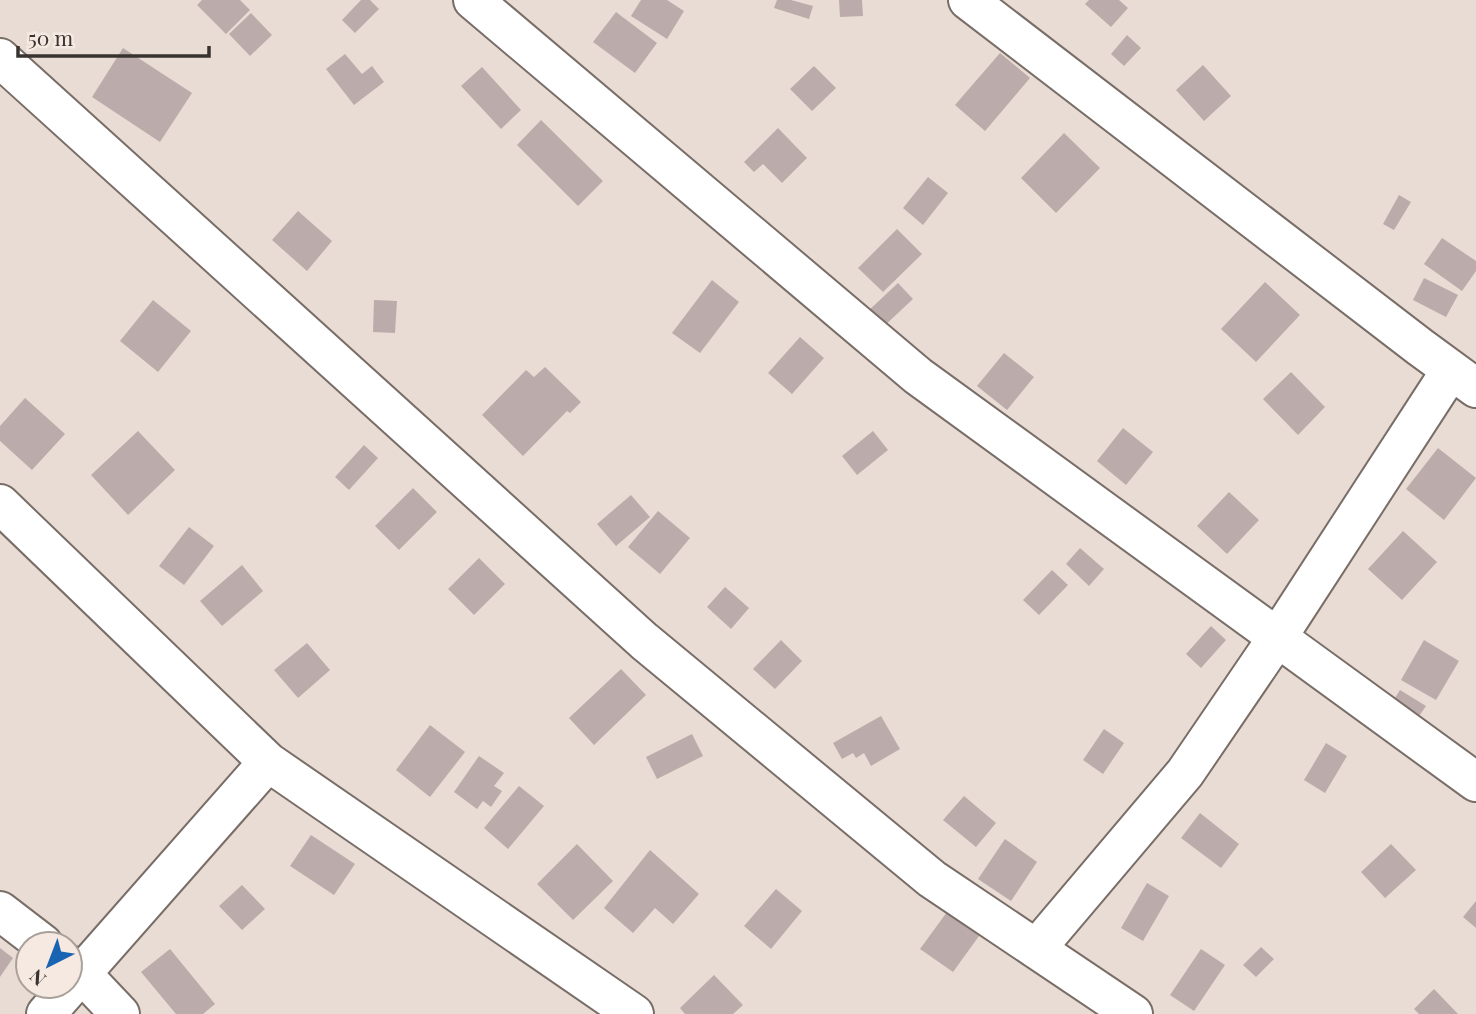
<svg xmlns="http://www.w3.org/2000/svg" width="1476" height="1014" font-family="'Playfair Display',serif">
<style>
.building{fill:#bbacab}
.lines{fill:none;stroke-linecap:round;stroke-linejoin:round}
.minor-casing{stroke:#786d67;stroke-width:42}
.minor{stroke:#fff;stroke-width:38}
</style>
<rect width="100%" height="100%" fill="#e8dcd4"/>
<path class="building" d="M202 0H240L250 10 226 34 197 5Z
M361 0H370L379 9 355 33 342 20Z
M641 0H667L684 11 667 39 631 16Z
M777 0H791L813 6 809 19 774 8Z
M839 0H862L863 16 840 17Z
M1089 0H1119L1128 8 1111 27 1085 4Z
M616 12 657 43 635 73 593 42Z
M251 13 272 35 250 56 229 34Z
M1127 35 1141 48 1124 66 1111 54Z
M123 48 192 93 160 142 92 97Z
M1000 53 1030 78 985 131 955 105Z
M345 54 362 74 372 66 384 82 354 105 326 69Z
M1203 65 1231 96 1204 121 1176 90Z
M814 66 836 88 812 111 790 89Z
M482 67 521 110 501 129 461 86Z
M541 120 603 181 578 206 517 145Z
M778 128 807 158 782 183 763 164 754 172 744 162Z
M1064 133 1100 168 1056 213 1021 178Z
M928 177 948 193 923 225 903 208Z
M1399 195 1411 202 1394 230 1383 224Z
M298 211 332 241 307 271 272 240Z
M897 229 922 254 883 292 858 268Z
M1442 238 1476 261V271L1462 291 1424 264Z
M1424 278 1458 295 1446 317 1413 300Z
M712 280 739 302 700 353 672 333Z
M1265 282 1300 315 1256 362 1221 329Z
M898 283 913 299 882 328 867 312Z
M153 300 191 331 158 372 120 341Z
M374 300 397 301 395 333 373 332Z
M800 337 824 358 792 394 768 373Z
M1004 353 1034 377 1007 410 977 386Z
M545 367 581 402 570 413 567 411 523 456 482 415 526 370 534 377Z
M1291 372 1325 407 1298 435 1263 399Z
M25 398 65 434 32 470 0 441V426Z
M1123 428 1153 452 1126 485 1097 461Z
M138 431 175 470 128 515 91 475Z
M873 431 888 450 857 475 842 456Z
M364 445 378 458 349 490 335 477Z
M1438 448 1476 478 1444 520 1406 489Z
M413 488 437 512 399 550 375 526Z
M1229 492 1259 520 1227 554 1197 526Z
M631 495 650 517 616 546 597 524Z
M658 511 690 538 660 574 628 547Z
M189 527 214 546 184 585 159 566Z
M1403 531 1437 562 1402 600 1368 569Z
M1080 548 1104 569 1089 586 1066 564Z
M479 558 505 584 474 615 448 589Z
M242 565 263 591 222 626 200 601Z
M1052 570 1068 585 1039 615 1023 600Z
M725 587 749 608 731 629 707 607Z
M1211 626 1226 640 1201 668 1186 654Z
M781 640 802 661 775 689 753 669Z
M1424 640 1459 661 1436 700 1401 680Z
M307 643 330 670 298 698 274 670Z
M621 669 646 695 594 745 569 718Z
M1400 690 1426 706 1415 722 1390 706Z
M881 716 900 749 871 766 864 753 856 758 853 753 842 759 833 743Z
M430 725 465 752 430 797 396 770Z
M1104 729 1124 743 1103 774 1083 760Z
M692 734 703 756 657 779 646 757Z
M1326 743 1347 756 1325 793 1304 780Z
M479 756 504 773 494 786 502 791 491 807 483 801 477 809 454 792Z
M519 786 544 806 508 849 484 828Z
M964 796 996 823 976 847 943 820Z
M1200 813 1239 844 1221 868 1181 838Z
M311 835 355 864 334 895 290 866Z
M1005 839 1037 862 1011 901 978 879Z
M577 844 613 881 573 920 537 884Z
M1391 844 1416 870 1385 898 1361 872Z
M650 850 699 894 673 924 655 908 633 933 604 908Z
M1147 883 1169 896 1143 941 1121 928Z
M242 885 265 909 242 930 219 906Z
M776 889 802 911 771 949 744 926Z
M955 901 987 925 953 972 920 949Z
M1476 901V928L1463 917Z
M1261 947 1274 959 1256 977 1243 965Z
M0 948 13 958 0 977Z
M170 949 215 1004 203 1014H176L141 972Z
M1201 949 1225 965 1194 1011 1170 995Z
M714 975 743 1005 733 1014H685L680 1008Z
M1434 989 1458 1014H1419L1414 1009Z"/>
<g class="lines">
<g class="minor-casing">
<path id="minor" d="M473 0 918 376 1476 782
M968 0 1420 347 1476 388
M0 58 644 641 932 879 1133 1014
M0 504 268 762 634 1014
M0 911 43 944
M1036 949 1185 773 1277 638 1451 370
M70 965 83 975 120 1014
M46 1014 268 762"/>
</g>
<use href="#minor" class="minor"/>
</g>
<g transform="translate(49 965) rotate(222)"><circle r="33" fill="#f5e9e1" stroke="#a9a09a" stroke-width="2"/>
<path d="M0-5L12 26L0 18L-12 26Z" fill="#1963b3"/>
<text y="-10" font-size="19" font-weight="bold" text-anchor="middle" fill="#383330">N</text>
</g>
<path d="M18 46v10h191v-10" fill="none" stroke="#383330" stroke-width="3.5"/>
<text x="28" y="46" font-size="21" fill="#383330" stroke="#f5e9e1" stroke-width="5" paint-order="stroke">50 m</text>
</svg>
